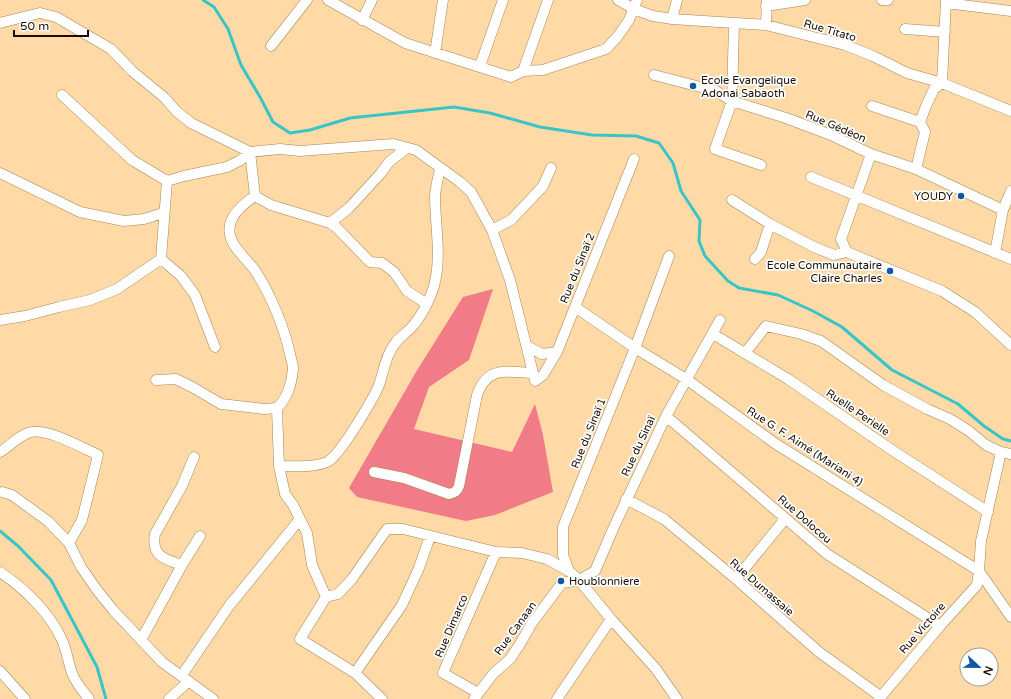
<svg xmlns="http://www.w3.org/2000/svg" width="1011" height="699" font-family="'Varela Round',sans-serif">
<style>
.forest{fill:#f17b86}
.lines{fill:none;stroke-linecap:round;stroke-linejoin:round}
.stream{stroke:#39c5c7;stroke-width:3}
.minor-casing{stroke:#a78554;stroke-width:11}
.minor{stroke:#fff;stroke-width:10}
.poi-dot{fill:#1256a6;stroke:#fff;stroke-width:1.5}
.labels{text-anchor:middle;stroke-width:3.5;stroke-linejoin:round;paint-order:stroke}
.street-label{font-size:11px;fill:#190c00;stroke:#fff}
.poi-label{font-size:11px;fill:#190c00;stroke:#fff;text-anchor:start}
</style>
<rect width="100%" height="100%" fill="#ffdaa7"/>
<path class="forest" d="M493 289 469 360 429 387 414 429 512 452 535 404 543 435 553 492 495 515 466 521 357 497 349 488 416 372 463 297Z"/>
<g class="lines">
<path class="stream" d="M203 0 214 7 228 29 241 65 260 97 273 122 290 133 310 130 350 118 454 107 490 113 540 127 592 135 636 136 659 143 673 163 681 191 700 220 699 241 705 256 728 281 739 288 778 295 813 311 842 327 892 370 958 404 984 426 1003 439 1011 441
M0 531 18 546 51 580 97 667 106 699"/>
<g class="minor-casing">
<path id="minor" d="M328 0 405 43 511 77 523 71 543 70 606 49 618 36 629 20 637 0
M618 0 634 9 653 16 672 19 766 25 845 45 873 56 907 73 942 83 1011 111
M882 0H888
M946 3 1011 11
M766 6 805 0
M672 19 677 0
M362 20 372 0
M0 23 40 13 56 17 111 49 132 71 165 98 176 111 191 123 250 152 280 149 300 151 393 144 416 150 460 182 471 192 492 230 510 280 535 381 543 375 557 352 634 159
M734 23 732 101 715 149 761 165
M766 25 767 0
M905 29 945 32
M271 46 307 0
M435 53 443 0
M480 66 503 0
M523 71 548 0
M654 75 716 91 732 101 786 118 831 135 871 154 916 169 1003 210
M62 95 132 160 167 181 184 176 227 167 241 160 250 152
M872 106 920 122
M250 152 255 196
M916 169 925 132 920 122 926 106 934 89 942 83 946 0
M0 173 80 212 124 221 144 219 163 213
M811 177 1011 259
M255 196 271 205 330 223 336 227 370 262 382 263 394 272 407 291 427 304
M732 200 770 224 814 247 834 255 847 252 942 291 975 312 1011 345
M330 223 349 208 381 173 389 162 407 148
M492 230 511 220 532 198 543 186 551 168
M847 252 841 239 871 154
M995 253 1003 210 1011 191
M161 259 181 276 195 295 215 347
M755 259 761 252 770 224
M575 307 635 348 686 379 776 444 979 571 1011 617
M0 320 25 316 59 307 90 300 117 289 161 259 167 181
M713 334 788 379 892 450 988 512
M527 346 542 354 557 352
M745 353 766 326 801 334 821 341 883 385 927 409 950 419 969 431 986 445 1001 452 1011 454
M156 380 176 379 194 388 221 404 264 409 277 408C287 399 292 383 293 369 293 364 291 359 290 354 284 327 271 295 256 272 249 261 232 248 230 235 226 218 243 204 255 196
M277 408 279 466 285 494 293 505 307 533 312 565 326 597 300 639 355 673
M666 416 827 554 940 626
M0 452C10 446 17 437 28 433 44 426 83 448 98 455L82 520 69 543
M279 466C294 466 313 468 327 462 340 456 373 399 379 385 384 371 385 357 394 345 398 338 405 334 411 328 421 317 430 300 434 286 442 256 435 226 435 195 436 187 438 177 440 169
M374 472 404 478 449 494C455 493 457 491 459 486L477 395C488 365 506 372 533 373
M2 492 12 495 49 522 69 543 81 567 97 590 113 610 162 662 213 699
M626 499 664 519 736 579 819 652 880 696
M182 565C164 559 151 556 155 534L182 486 194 457
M569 571 563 555V527L635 348 669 256
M0 572C25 589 50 613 62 640 67 651 68 662 72 673 75 682 83 691 89 699
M736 579 785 519
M326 597 338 594 352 579 387 529H403L496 552 522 553 547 559 569 571 579 580 611 619 656 669 677 699
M141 640 182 565 200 536
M0 671 25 699
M182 675 229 606 300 519
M478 693 443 673 496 552
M169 699 189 681
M382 699 355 673 402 605 419 568 430 536
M474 699 493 674 510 659 520 644 532 623 562 583 579 580 595 571 613 529 666 416 720 320
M557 699 611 619
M879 699 940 626 977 585 979 571 981 541 1001 452"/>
</g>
<use href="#minor" class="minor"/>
</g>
<g class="poi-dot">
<circle cx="693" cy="86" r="4"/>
<circle cx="961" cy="196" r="4"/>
<circle cx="890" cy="271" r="4"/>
<circle cx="561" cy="581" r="4"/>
</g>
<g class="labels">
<g class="street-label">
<text transform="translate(830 30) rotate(16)" y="4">Rue Titato</text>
<text transform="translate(836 126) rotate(23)" y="4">Rue Gédéon</text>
<text transform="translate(577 268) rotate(-68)" y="4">Rue du Sinaï 2</text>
<text transform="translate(858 412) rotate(34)" y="4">Ruelle Perielle</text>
<text transform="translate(588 433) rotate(-68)" y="4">Rue du Sinaï 1</text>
<text transform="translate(638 446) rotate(-65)" y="4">Rue du Sinaï</text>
<text transform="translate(805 446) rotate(33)" y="4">Rue G. F. Aimé (Mariani 4)</text>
<text transform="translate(805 519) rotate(41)" y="4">Rue Dolocou</text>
<text transform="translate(762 587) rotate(41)" y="4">Rue Dumassaie</text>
<text transform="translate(451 626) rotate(-67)" y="4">Rue Dimarco</text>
<text transform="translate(515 628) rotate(-54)" y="4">Rue Canaan</text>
<text transform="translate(922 628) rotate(-49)" y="4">Rue Victoire</text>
</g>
<g class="poi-label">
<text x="701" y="84">Ecole Evangelique<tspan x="701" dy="13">Adonai Sabaoth</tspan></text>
<text x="953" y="200" text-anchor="end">YOUDY</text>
<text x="882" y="269" text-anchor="end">Ecole Communautaire<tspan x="882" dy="13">Claire Charles</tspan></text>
<text x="569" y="585">Houblonniere</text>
</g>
</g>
<g transform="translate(979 667) rotate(112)"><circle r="19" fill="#ffffff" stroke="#a39e99"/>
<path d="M0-3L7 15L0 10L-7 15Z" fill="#1256a6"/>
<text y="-6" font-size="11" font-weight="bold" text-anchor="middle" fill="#190c00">N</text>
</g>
<path d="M14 30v6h74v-6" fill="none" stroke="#190c00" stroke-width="2"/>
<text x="20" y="30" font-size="12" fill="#190c00" stroke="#ffffff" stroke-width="3" paint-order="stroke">50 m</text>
</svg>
